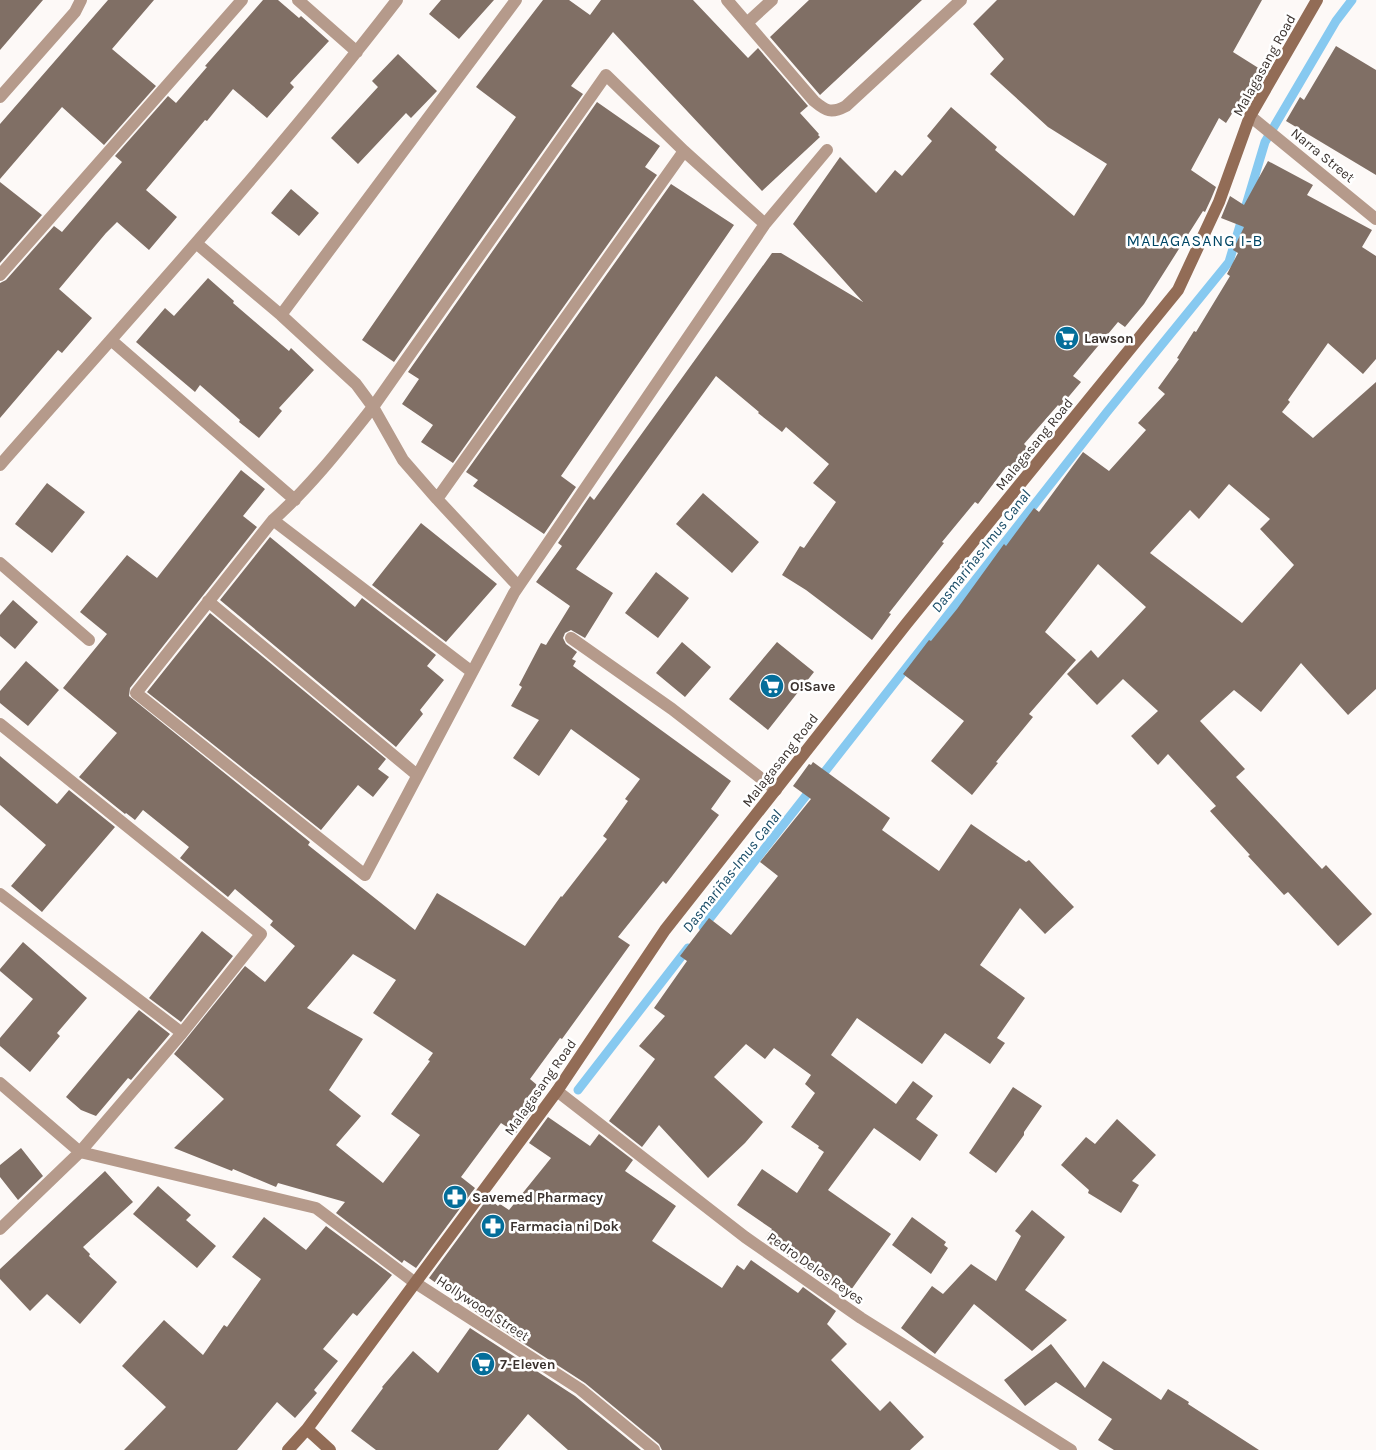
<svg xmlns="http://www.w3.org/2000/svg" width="1376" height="1450" font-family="Karla,sans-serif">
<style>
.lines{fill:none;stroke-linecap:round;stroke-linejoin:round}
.stream{stroke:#87c9f0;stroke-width:9}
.building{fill:#806f65;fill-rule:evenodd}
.street{stroke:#b59a8b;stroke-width:12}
.secondary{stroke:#926c56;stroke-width:12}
.labels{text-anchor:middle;stroke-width:5;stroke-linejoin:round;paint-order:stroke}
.street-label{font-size:14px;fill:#3a322e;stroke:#fff}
.poi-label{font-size:14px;font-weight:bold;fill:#3a322e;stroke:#fff;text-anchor:start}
.water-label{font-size:15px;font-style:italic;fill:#194c67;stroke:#fff}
.quarter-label{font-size:16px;letter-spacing:1px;fill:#004665;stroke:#fff}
</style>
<rect width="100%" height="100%" fill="#fdf9f7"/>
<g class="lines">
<path class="stream" d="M703 927 1107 412 1229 262 1265 142 1336 21 1352 0
M578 1090 688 948"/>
</g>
<path class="building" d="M0 0H43L0 50Z
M108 0H154L112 49 156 86 104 145 62 107 0 179V124Z
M263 0H278L299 18 301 16 329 41 290 83 294 87 267 118 233 89 207 121 205 120 146 190 177 217 149 250 117 222 106 233 59 289 92 318 62 353 58 350 0 418V283L6 280 54 226 62 232 122 162 115 156 168 96 176 103 207 67 205 66Z
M441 0H494L459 39 429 14Z
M543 0H569L590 15 601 0H693L748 58 758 48 808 106 800 113 819 134 818 135 820 137 762 191 613 32 571 86 583 94 394 362 362 340 516 117 476 87Z
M809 0H922L820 95 770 37Z
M997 0H1262L1233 52 1260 69 1226 123 1219 118 1191 170 1216 187 1211 199 1205 212 1203 211 1144 304 1125 327 1118 322 1073 376 1081 382 1060 407 1058 405 1024 444 1028 448 1010 470 1006 467 978 504 975 502 942 542 944 543 889 613 891 614 872 640 806 590 782 575 800 546 804 548 836 502 813 483 829 464 786 427 782 432 758 413 759 412 716 376 576 569 613 593 585 638 571 630 565 633 563 638 566 644 577 652 572 659 576 661 573 666 731 781 711 809 719 815 666 884 663 881 618 937 630 945 562 1039 560 1038 530 1079 537 1085 525 1101 535 1108 516 1133 501 1123 461 1177 475 1188 416 1268 404 1260 402 1263 336 1213 345 1202 278 1183 276 1187 233 1169 232 1171 174 1148 224 1099 174 1054 245 966 265 982 295 946 270 925 273 921 235 889 228 897 180 858 189 847 143 810 135 820 126 813 125 814 79 777 117 733 63 688 107 634 80 612 127 555 157 578 241 470 265 489 243 516 257 527 130 688 129 696 310 842 308 845 415 930 437 893 525 946 561 896 562 897 607 839 603 836 628 801 625 799 640 779 571 729 539 776 513 758 539 720 511 706 522 687 519 685 541 643 546 645 570 606 536 582 562 546 558 543 590 496 594 500 772 253H781L863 302 793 224 840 157 876 193 895 170 902 176 932 141 927 136 951 107 997 147 995 150 1074 216 1107 164 1048 127 990 74 1004 59 973 24ZM353 954 396 980 373 1013 433 1053 428 1060 430 1061 391 1114 420 1135 383 1183 336 1145 361 1116 329 1090 363 1039 307 1008Z
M1336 46 1376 70V175L1286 121 1300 97 1304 100Z
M398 54 437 91 411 118 406 113 358 164 331 138 378 87 372 81Z
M597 102 660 146 645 167 657 175 453 463 421 442 433 425 402 404 419 379 408 372Z
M1268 161 1313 185 1307 195 1372 230 1362 247 1376 256V359L1363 374 1328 343 1288 400 1290 402 1282 412 1313 438 1376 382V689L1348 715 1301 663 1261 712 1234 690 1200 721 1245 769 1236 777 1322 869 1326 865 1372 914 1338 946 1288 892 1284 895 1248 856 1250 855 1210 811 1216 806 1168 754 1158 765 1131 736 1158 711 1123 679 1097 705 1067 674 1091 650 1098 658 1146 607 1098 564 1045 632 1076 660 1029 714 1033 717 996 762 998 763 972 795 931 761 964 721 903 674 929 640 931 641 957 609 1004 544 1006 546 1034 508 1039 512 1083 452 1109 471 1146 430 1138 423 1165 394 1158 388 1179 359 1177 358 1194 331 1196 332 1230 276 1227 274 1238 253 1233 250 1244 227 1221 218 1230 196 1244 205ZM1229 484 1270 519 1260 529 1294 565 1242 623 1150 553 1190 510 1199 519Z
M0 182 42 215 0 263Z
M671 184 734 225 561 476 576 487 544 534 473 486 478 480 466 472Z
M291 189 319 213 299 236 271 213Z
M208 278 234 301 233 303 289 351 291 348 314 370 279 408 282 411 259 438 239 422 240 420 200 385 195 392 136 342 165 308 174 316Z
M47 483 85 512 52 553 15 524Z
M703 493 759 542 732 573 676 524Z
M421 523 497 584 446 642 372 585Z
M270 537 355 607 362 598 436 655 427 666 444 680 420 710 423 714 396 747 220 600Z
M656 572 689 598 658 638 625 613Z
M13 600 38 622 15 649 0 636V615Z
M210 613 386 759 378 769 389 777 373 797 358 785 321 830 147 692Z
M682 642 711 667 685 697 656 673Z
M777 642 814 672 768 730 729 699Z
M26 661 59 690 28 726 0 703V691Z
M0 756 57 804 69 790 115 827 42 912 11 886 46 845 0 805Z
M813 762 890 818 882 830 939 871 971 824 1026 862 1029 860 1074 907 1045 934 1020 908 980 965 1025 998 997 1038 1005 1043 990 1064 945 1033 922 1064 857 1018 831 1055 896 1104 913 1081 933 1096 916 1119 938 1135 920 1161 874 1128 828 1190 891 1234 846 1297 770 1244 765 1239 772 1229 737 1205 762 1169 797 1193 824 1152 818 1148 819 1146 791 1127 815 1093 805 1084 811 1075 774 1048 765 1059 746 1044 714 1077 763 1122 745 1143 708 1178 659 1125 642 1147 609 1121 655 1059 639 1046 665 1016 654 1008 687 961 680 956 709 918 731 935 778 876 760 862 811 799 793 786 809 764 811 765Z
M202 931 233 956 181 1022 149 998Z
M23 942 87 998 57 1033 60 1036 30 1072 0 1046V1038L33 999 0 971V969Z
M139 1010 170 1034 131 1080 128 1078 96 1116 81 1110 66 1097Z
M1013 1087 1042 1106 1024 1132V1135L1016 1146 996 1173 969 1153Z
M548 1117 590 1146 599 1134 633 1160 625 1171 676 1206 652 1241 722 1288 737 1265 744 1270 751 1260 798 1293 803 1287 836 1311 827 1324 847 1344 831 1360 880 1411 890 1401 924 1437 910 1450H662L659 1444 585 1383 480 1315 429 1278 488 1198 498 1206 500 1204 509 1210 551 1158 529 1143Z
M1117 1119 1156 1155 1132 1181 1139 1185 1121 1213 1088 1193 1089 1190 1061 1165 1086 1137 1095 1144Z
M21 1148 43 1176 18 1200 0 1177V1165Z
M105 1171 133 1202 83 1247 90 1254 89 1256 117 1282 80 1324 47 1294 30 1311 0 1279V1269Z
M158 1186 191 1215 186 1220 216 1246 197 1268 133 1214Z
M1032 1210 1065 1237 1025 1290 1067 1320 1032 1351 974 1304 935 1354 901 1328 932 1286 943 1294 971 1264 996 1281 1021 1236 1015 1231Z
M264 1217 306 1250 326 1226 392 1275 357 1316 353 1313 323 1349 338 1361 314 1390 317 1393 295 1418 277 1402 237 1450H124L166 1407 122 1366 164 1320 203 1355 224 1325 227 1327 261 1279 232 1257Z
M912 1217 946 1242 944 1245 948 1248 931 1274 892 1245Z
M470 1328 575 1396 641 1450H568L528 1414 498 1450H376L351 1431 383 1388 382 1387 413 1351 438 1373Z
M1051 1344 1085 1388 1103 1361 1161 1400 1168 1389 1189 1402 1188 1404 1259 1450H1114L1098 1440 1112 1419 1056 1382 1025 1406 1004 1380Z"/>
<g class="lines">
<path class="street" d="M298 0 357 52
M727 0 814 101C826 111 831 114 846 106L961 0
M747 23 772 0
M0 97 75 12 81 0
M1250 116 1376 219
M765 224 684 151 606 75 373 407C342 446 311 486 273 520L136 693 365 875 514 593 765 224 827 150
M196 243 281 315 356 384 373 407 403 460 437 499 518 586
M0 275 242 0
M281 315 516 0
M111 340 295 500
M0 465C135 312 273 161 397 0
M437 499 684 151
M273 520 472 672
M0 563 89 640
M208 601 417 775
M571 638 672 709 776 790
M0 724 261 934 182 1033 80 1152 0 1229
M0 894 182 1033
M0 1083 80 1152 316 1208 414 1282 580 1389 654 1450
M557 1091 745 1237 861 1318 1071 1450"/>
<path class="secondary" d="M307 1429 330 1450
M288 1450 307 1429 557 1091 665 930 907 623 1178 290 1219 202 1250 116 1317 0"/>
</g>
<defs>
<g id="supermarket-disc" transform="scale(1.25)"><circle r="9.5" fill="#046e9a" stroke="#fff"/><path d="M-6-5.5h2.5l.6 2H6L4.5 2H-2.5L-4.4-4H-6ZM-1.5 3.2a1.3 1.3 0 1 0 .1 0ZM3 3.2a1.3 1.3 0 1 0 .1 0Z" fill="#fff"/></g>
<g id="pharmacy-disc" transform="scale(1.25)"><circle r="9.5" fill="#046e9a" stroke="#fff"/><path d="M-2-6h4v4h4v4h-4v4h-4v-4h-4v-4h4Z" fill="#fff"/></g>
</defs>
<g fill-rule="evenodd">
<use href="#supermarket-disc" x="1067" y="338"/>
<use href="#supermarket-disc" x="772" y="686"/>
<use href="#pharmacy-disc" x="455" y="1197"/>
<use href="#pharmacy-disc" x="493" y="1226"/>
<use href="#supermarket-disc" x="483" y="1364"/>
</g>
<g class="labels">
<g class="street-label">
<text transform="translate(1264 65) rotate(-61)" y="5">Malagasang Road</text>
<text transform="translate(1323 155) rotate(39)" y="5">Narra Street</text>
<text transform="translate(1034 444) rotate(-51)" y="5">Malagasang Road</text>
<text transform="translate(780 760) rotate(-52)" y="5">Malagasang Road</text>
<text transform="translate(540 1087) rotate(-55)" y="5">Malagasang Road</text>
<text transform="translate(816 1268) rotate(35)" y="5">Pedro Delos Reyes</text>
<text transform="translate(483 1308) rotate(33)" y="5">Hollywood Street</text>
</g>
<g class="poi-label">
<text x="1084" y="343">Lawson</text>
<text x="790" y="691">O!Save</text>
<text x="472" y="1202">Savemed Pharmacy</text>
<text x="510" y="1231">Farmacia ni Dok</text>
<text x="500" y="1369">7-Eleven</text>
</g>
<g class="water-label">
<text transform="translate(981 551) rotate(-52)" y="5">Dasmariñas-Imus Canal</text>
<text transform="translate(732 871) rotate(-52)" y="5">Dasmariñas-Imus Canal</text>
</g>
<g class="quarter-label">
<text x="1195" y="246">MALAGASANG I-B</text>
</g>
</g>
</svg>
